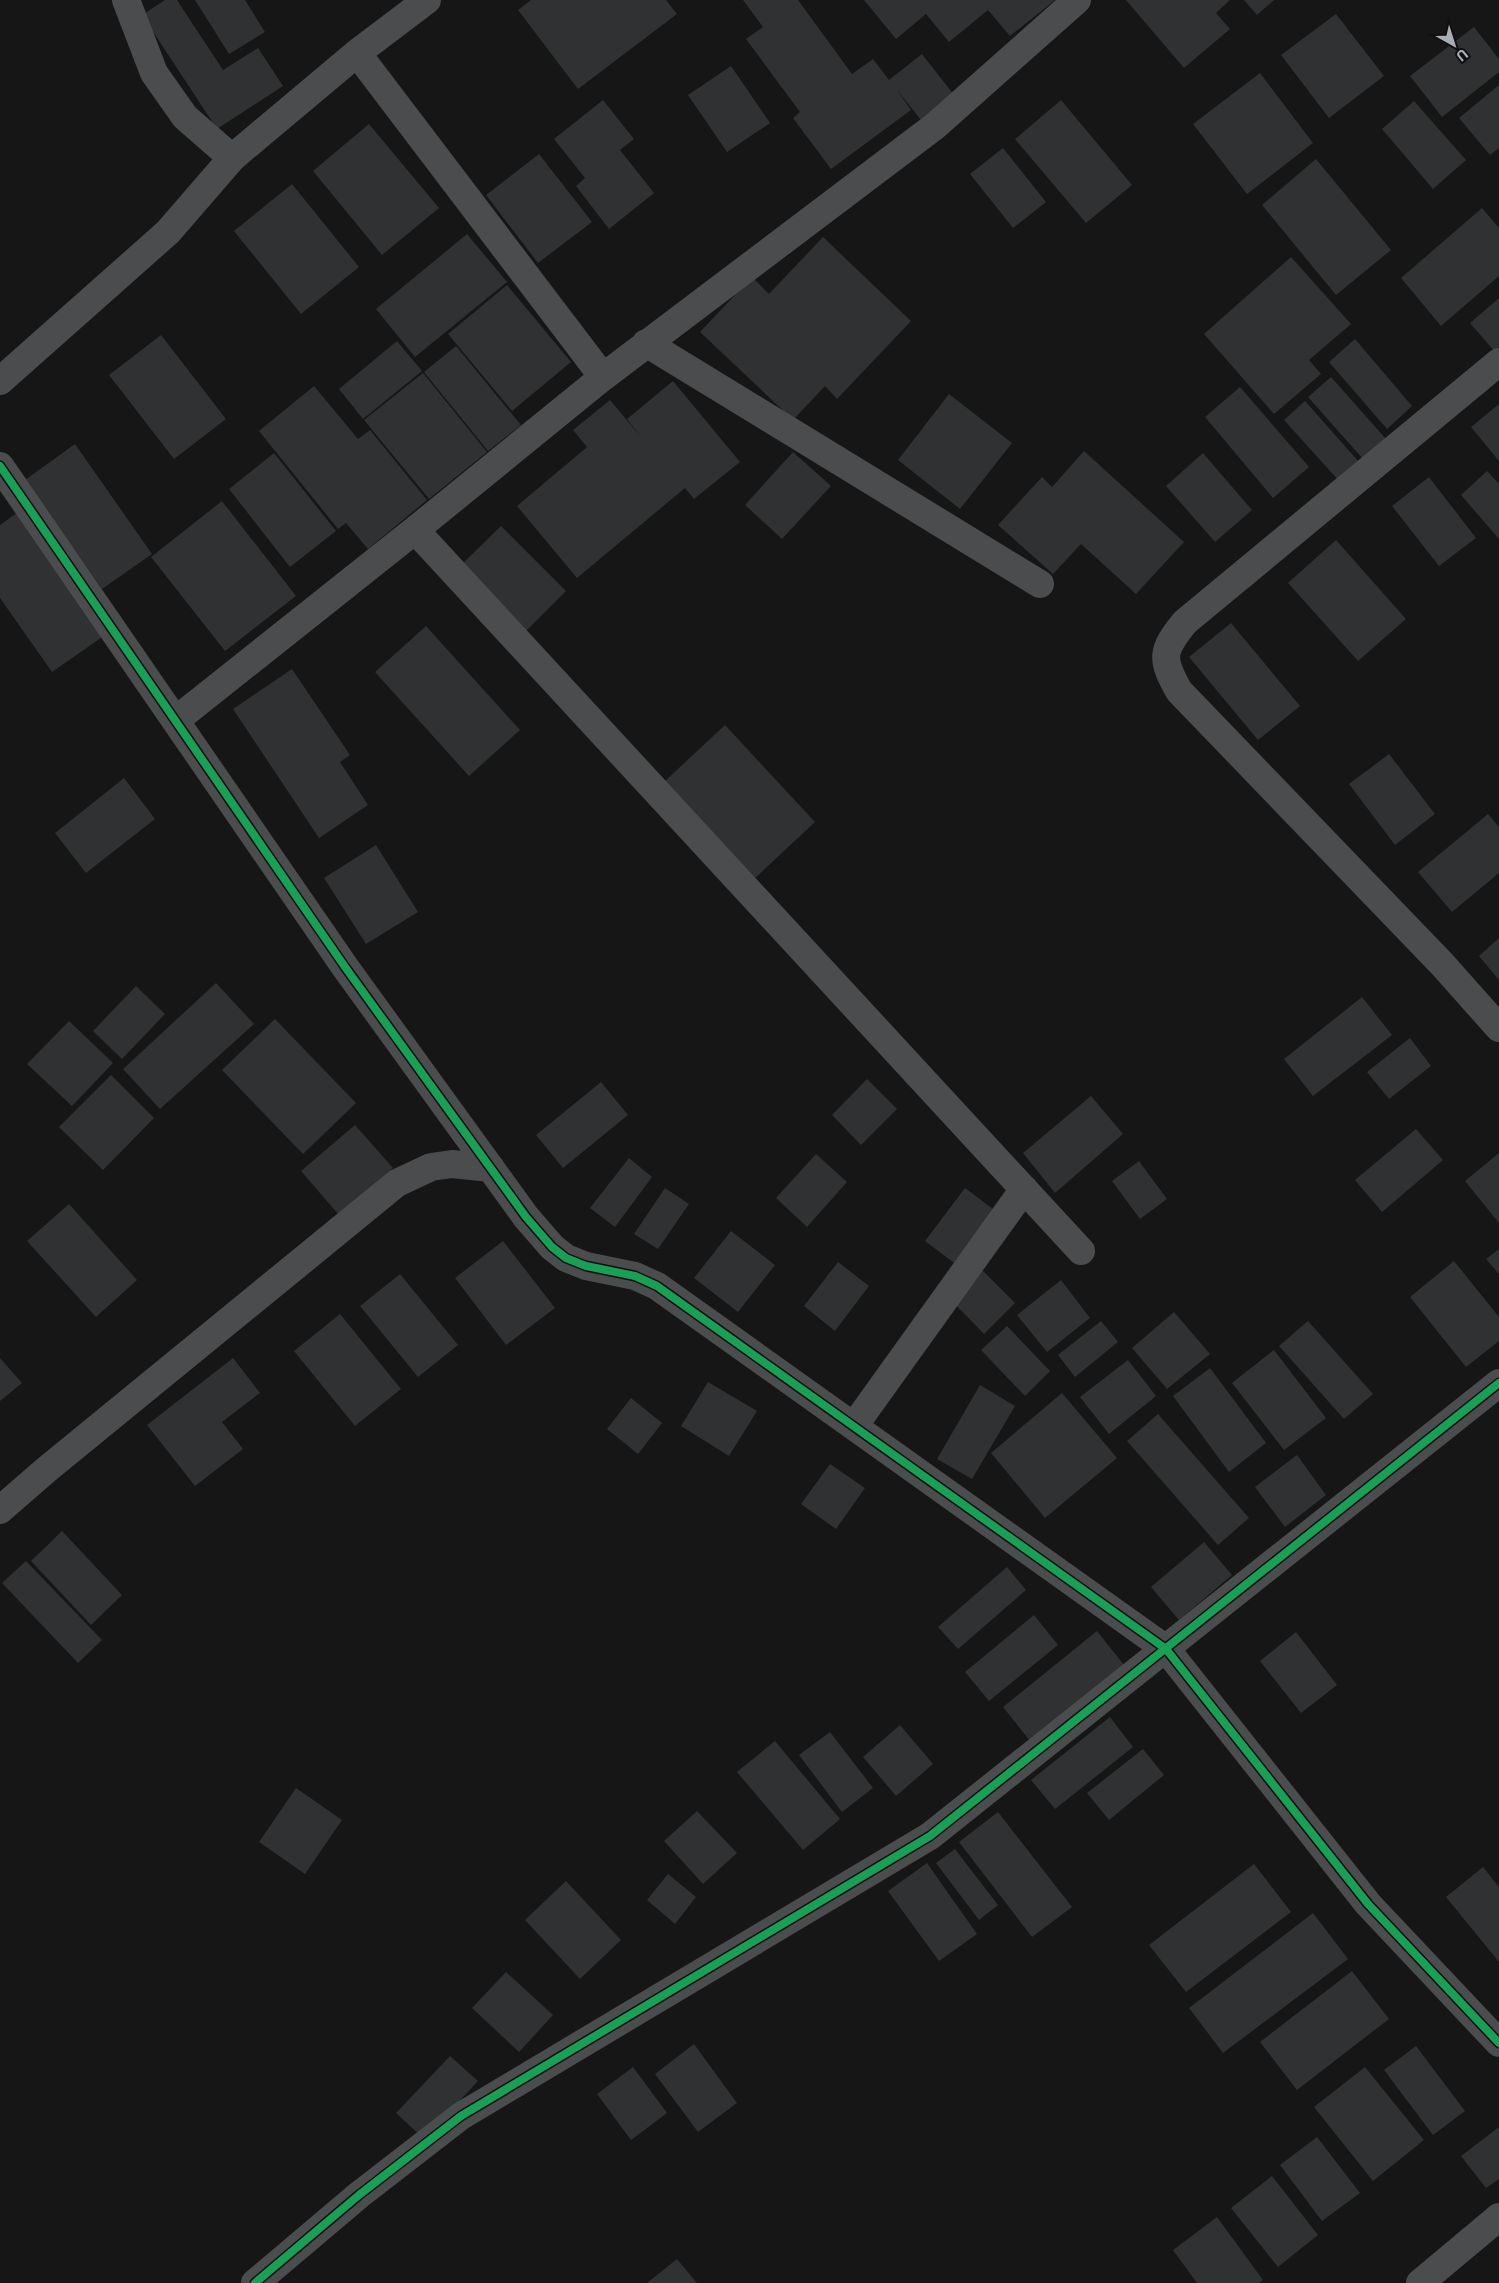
<svg xmlns="http://www.w3.org/2000/svg" width="1499" height="2283" font-family="'Public Sans',sans-serif">
<style>
.building{fill:#303132}
.lines{fill:none;stroke-linecap:round;stroke-linejoin:round}
.minor{stroke:#4a4c4e;stroke-width:28}
.cycleway-casing{stroke:#101012;stroke-width:11}
.cycleway{stroke:#1a9f57;stroke-width:8}
</style>
<rect width="100%" height="100%" fill="#161616"/>
<path class="building" d="M165 0H177L223 70 258 48 283 86 217 129 142 15Z
M195 0H245L265 32 229 54Z
M531 0H666L677 14 578 89 518 10Z
M743 0H798L852 74 873 59 889 80 922 54 954 95 921 120 897 90 911 110 831 169 793 118 800 112 746 39 763 27Z
M864 0H1055L1010 36 988 10 949 42 926 14 896 39Z
M1126 0H1230L1216 13 1230 29 1184 68Z
M1244 0H1274L1257 15Z
M1336 14 1384 76 1329 118 1281 55Z
M1474 27 1499 59V72L1442 117 1410 76Z
M731 66 770 123 727 152 688 95Z
M1260 73 1313 143 1247 194 1193 124Z
M1499 85V148L1490 155 1459 118Z
M603 100 634 139 620 150 654 193 609 229 576 186 585 178 554 139Z
M1061 100 1132 185 1086 223 1015 139Z
M1414 101 1466 160 1433 189 1382 129Z
M369 124 439 208 382 255 313 171Z
M1003 148 1046 202 1013 228 970 174Z
M539 154 592 222 538 263 486 195Z
M1316 159 1391 250 1336 295 1262 205Z
M292 184 359 267 301 314 234 231Z
M1482 208 1499 228V276L1441 326 1401 278Z
M467 234 507 282 415 357 376 309Z
M823 237 911 321 837 399 825 386 793 420 700 332 752 277 769 294Z
M1291 257 1351 324 1309 360 1321 374 1274 414 1204 334Z
M507 285 571 362 512 411 448 334Z
M1499 298V350L1496 353 1470 323Z
M161 335 226 419 174 459 109 375Z
M1355 339 1412 406 1387 429 1329 362Z
M397 341 422 371 363 419 339 389Z
M456 346 521 425 488 451 424 372Z
M423 373 487 452 429 499 364 420Z
M1331 377 1386 439 1363 459 1308 397Z
M673 381 740 462 694 499 685 488 577 578 517 506 587 447 573 430 610 400 641 437 627 419Z
M314 386 358 439 370 430 427 500 368 549 346 523 338 529 259 431Z
M1240 387 1309 467 1273 498 1205 417Z
M949 394 1012 443 960 509 898 460Z
M1305 401 1359 462 1339 481 1284 420Z
M1499 404V461L1471 427Z
M75 444 152 554 102 589 25 480Z
M1084 451 1184 542 1136 594 1081 544 1053 574 998 525 1042 477 1052 487Z
M793 452 831 486 782 539 745 505Z
M274 453 336 531 290 567 229 489Z
M1203 453 1252 510 1215 542 1166 486Z
M1487 471 1499 484V539L1461 495Z
M1429 477 1476 538 1439 566 1392 506Z
M222 501 296 596 225 651 151 557Z
M21 510 108 633 52 672 0 598V525Z
M501 526 566 591 524 633 459 567Z
M1336 540 1406 619 1358 661 1288 583Z
M1231 623 1300 706 1258 740 1189 657Z
M426 626 520 730 469 776 375 672Z
M292 669 350 755 340 762 368 805 319 838 233 709Z
M725 725 815 822 754 879 664 782Z
M1389 754 1435 814 1395 845 1349 784Z
M124 778 155 819 86 873 55 833Z
M1488 814 1499 827V873L1452 912 1418 872Z
M376 845 418 912 366 944 324 878Z
M1499 938V980L1479 956Z
M216 983 254 1024 160 1109 123 1069Z
M136 986 165 1014 122 1059 93 1031Z
M1362 997 1392 1035 1313 1096 1284 1059Z
M275 1019 356 1103 303 1154 222 1070Z
M69 1021 113 1063 72 1106 27 1064Z
M1410 1038 1431 1066 1389 1099 1367 1072Z
M111 1075 154 1118 103 1170 59 1127Z
M867 1079 897 1109 861 1145 832 1115Z
M601 1082 628 1115 563 1168 536 1135Z
M1091 1096 1123 1134 1055 1193 1023 1153Z
M355 1125 393 1168 339 1215 301 1171Z
M1416 1129 1443 1160 1382 1212 1355 1180Z
M1499 1153V1223L1465 1181Z
M816 1154 847 1182 807 1227 776 1198Z
M629 1158 652 1177 615 1227 590 1208Z
M1139 1161 1167 1199 1140 1219 1112 1181Z
M665 1188 689 1204 658 1249 634 1234Z
M965 1188 997 1212 957 1265 925 1241Z
M69 1204 137 1280 96 1317 27 1241Z
M731 1231 775 1265 738 1312 694 1278Z
M503 1241 555 1308 506 1345 455 1278Z
M1499 1249V1274L1486 1259Z
M1454 1261 1499 1317V1341L1466 1367 1410 1297Z
M838 1262 869 1286 835 1331 804 1306Z
M980 1268 1015 1303 984 1334 950 1299Z
M400 1274 458 1345 418 1377 360 1306Z
M1061 1280 1090 1318 1047 1352 1017 1315Z
M1174 1312 1210 1354 1167 1389 1132 1348Z
M340 1314 401 1389 355 1426 294 1351Z
M1101 1321 1118 1342 1075 1377 1058 1355Z
M1308 1321 1373 1394 1344 1419 1279 1346Z
M1007 1326 1050 1371 1025 1396 981 1350Z
M1274 1350 1326 1418 1284 1450 1232 1383Z
M0 1358 22 1383 0 1401Z
M233 1358 260 1393 222 1422 243 1449 195 1486 147 1425Z
M1128 1360 1156 1396 1109 1434 1080 1397Z
M1210 1368 1266 1443 1229 1472 1173 1396Z
M708 1382 757 1411 729 1456 681 1426Z
M980 1385 1015 1406 972 1479 937 1459Z
M1062 1393 1117 1458 1045 1518 991 1453Z
M631 1398 662 1423 638 1454 607 1429Z
M1158 1414 1249 1518 1218 1545 1127 1441Z
M1297 1455 1326 1495 1285 1527 1255 1487Z
M830 1464 865 1488 836 1529 801 1504Z
M62 1531 122 1595 91 1625 31 1561Z
M1204 1542 1232 1575 1179 1620 1151 1587Z
M26 1561 102 1640 78 1663 2 1583Z
M1007 1567 1026 1590 958 1649 938 1627Z
M1034 1615 1058 1645 989 1701 965 1672Z
M1097 1631 1128 1670 1034 1746 1003 1707Z
M1296 1632 1337 1685 1301 1713 1260 1661Z
M1110 1717 1133 1747 1055 1809 1031 1780Z
M900 1725 933 1764 896 1796 863 1757Z
M830 1732 873 1788 842 1812 799 1755Z
M775 1741 840 1819 803 1850 737 1772Z
M1143 1749 1164 1775 1109 1820 1087 1793Z
M296 1788 342 1820 305 1874 259 1842Z
M697 1811 737 1853 703 1884 664 1841Z
M998 1812 1072 1907 1032 1937 959 1842Z
M955 1849 998 1905 979 1920 936 1863Z
M927 1863 977 1934 939 1961 888 1891Z
M1254 1864 1291 1912 1186 1992 1149 1945Z
M1483 1867 1499 1887V1962L1446 1897Z
M668 1874 696 1897 675 1924 647 1900Z
M566 1881 621 1940 580 1979 525 1920Z
M1313 1913 1348 1959 1223 2053 1189 2008Z
M1352 1971 1389 2019 1297 2090 1260 2042Z
M506 1972 553 2015 519 2052 472 2008Z
M694 2044 737 2103 698 2132 655 2074Z
M1416 2046 1465 2111 1433 2135 1384 2070Z
M450 2056 478 2081 424 2139 396 2113Z
M633 2067 667 2113 631 2140 597 2094Z
M1365 2067 1424 2140 1373 2181 1314 2107Z
M1499 2127V2179L1486 2188 1461 2156Z
M1317 2137 1360 2193 1322 2221 1280 2165Z
M1272 2176 1318 2235 1278 2267 1231 2208Z
M1217 2217 1263 2280 1259 2283H1197L1173 2250Z
M677 2259 697 2283H647Z"/>
<g class="lines">
<path class="minor" d="M126 0 154 73 185 117 232 158
M357 53 603 377
M646 343 1040 584
M1499 362 1185 622C1161 651 1161 659 1179 691L1442 964 1499 1028
M0 381 168 232 232 158 357 53 427 0
M0 466 345 967 526 1217 552 1247 566 1258 586 1266 635 1276 657 1286 1166 1649 1368 1904 1499 2043
M415 530 1081 1251
M176 720 415 530 603 377 935 126 1077 0
M854 1426 1024 1189
M0 1510 46 1470 397 1183 431 1167 452 1164 491 1168
M255 2283 359 2195 461 2116 930 1836 1499 1383
M1420 2283 1499 2217"/>
<g class="cycleway-casing">
<path id="cycleway" d="M0 466 345 967 526 1217 552 1247 566 1258 586 1266 635 1276 657 1286 1166 1649 1368 1904 1499 2043
M255 2283 359 2195 461 2116 930 1836 1499 1383"/>
</g>
<use href="#cycleway" class="cycleway"/>
</g>
<g transform="translate(1454 45) rotate(141)" stroke="#101012" stroke-width="4" paint-order="stroke">
<path d="M0-4L9 19L0 12L-9 19Z" fill="#a8b0b6"/>
<text y="-8" font-size="14" font-weight="bold" text-anchor="middle" fill="#a8b0b6">U</text>
</g>
</svg>
